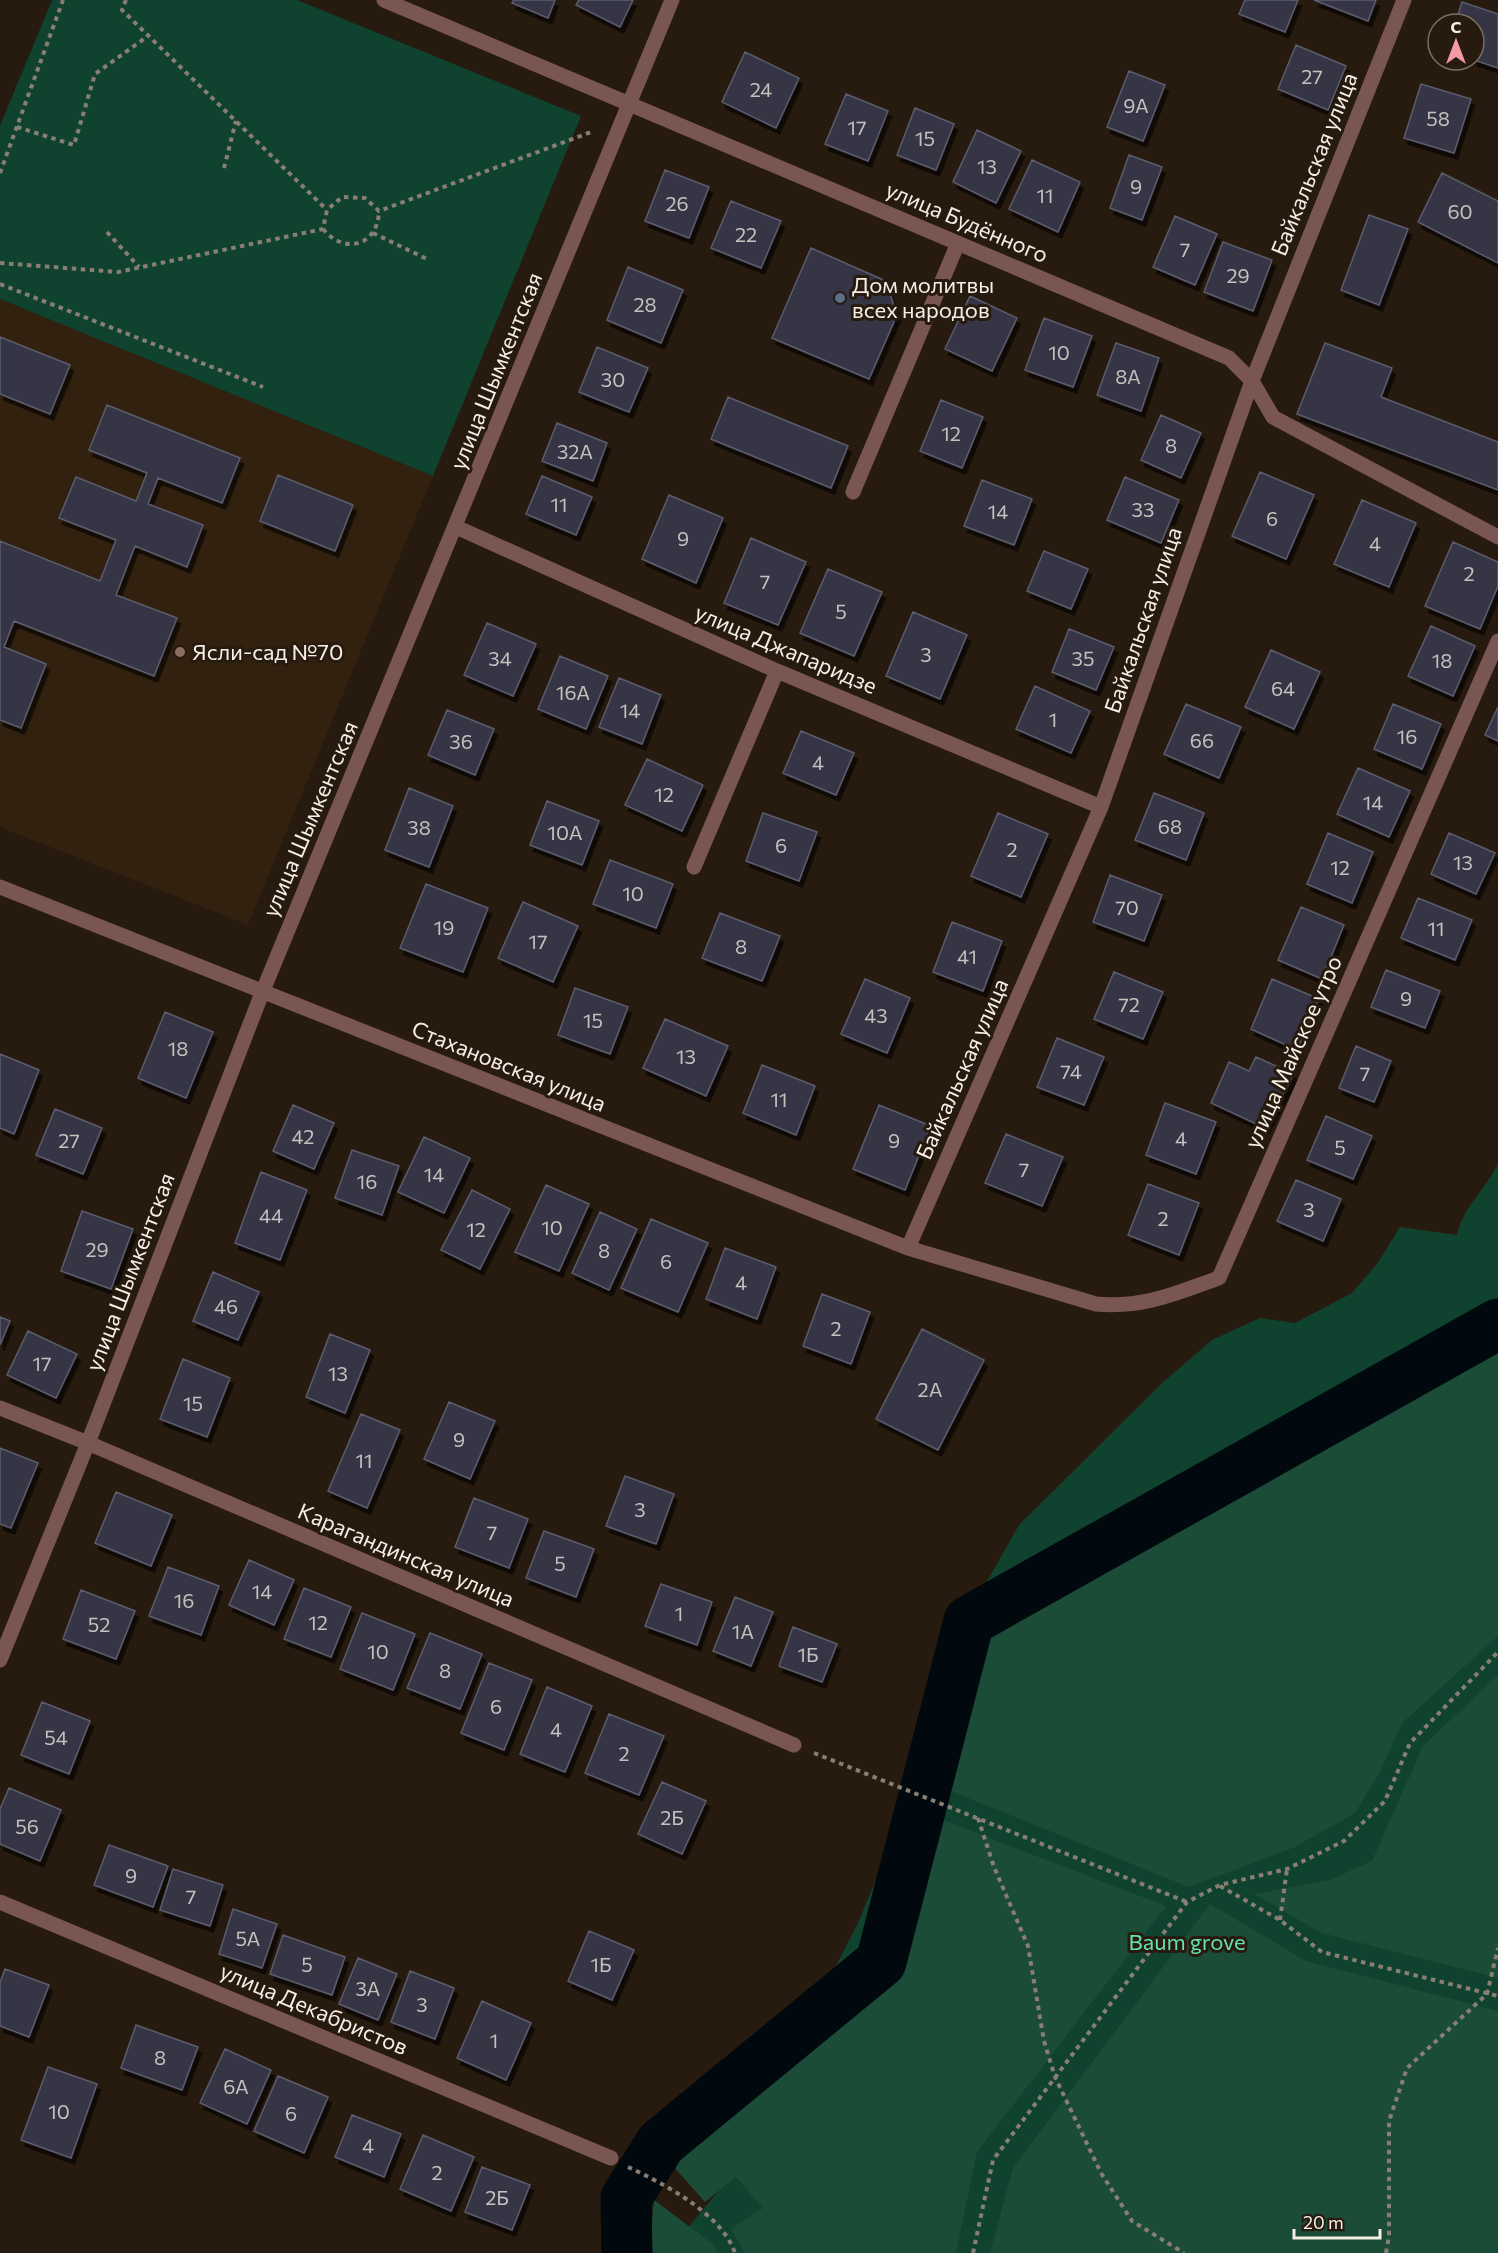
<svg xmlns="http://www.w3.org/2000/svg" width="1498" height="2253" font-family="Commissioner,sans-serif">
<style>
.built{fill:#332110}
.green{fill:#10432f}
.forest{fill:#1b4c38}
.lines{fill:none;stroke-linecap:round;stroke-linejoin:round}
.river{stroke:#01090e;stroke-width:51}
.building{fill:#343445;stroke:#5b5c6e;stroke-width:1.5;filter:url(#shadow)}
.path{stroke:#897e74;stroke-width:4;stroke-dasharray:4.5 4.5;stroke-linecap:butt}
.minor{stroke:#7a5653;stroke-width:15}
.service-dot{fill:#5c6f8a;stroke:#271a0e;stroke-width:2}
.education-dot{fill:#8d6e63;stroke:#271a0e;stroke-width:2}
.labels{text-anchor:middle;stroke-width:6;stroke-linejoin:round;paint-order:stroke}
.number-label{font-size:20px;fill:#c6c0be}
.street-label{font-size:22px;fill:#f7eee6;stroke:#271a0e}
.poi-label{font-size:22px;fill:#f7eee6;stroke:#271a0e;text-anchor:start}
.park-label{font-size:22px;fill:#64e2ad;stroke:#271a0e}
</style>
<defs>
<filter id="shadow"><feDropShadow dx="3.5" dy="6" stdDeviation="0" flood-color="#0009"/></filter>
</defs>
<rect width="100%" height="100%" fill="#271a0e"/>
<path class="built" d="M0 299 433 476 248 925 0 827Z"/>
<path class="green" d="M52 0H297L581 116 433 476 0 299V126Z
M1498 1163V2253H662L686 2230 725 2183 857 1925 950 1703 973 1606 1019 1525 1161 1384 1212 1340 1260 1318 1295 1323 1352 1293 1377 1264 1400 1227 1457 1235C1462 1208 1487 1188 1498 1163Z"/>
<path class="forest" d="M1498 1347V1636L1402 1723 1381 1770 1355 1813 1295 1847 1189 1887 945 1789 986 1640Z
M1498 1675V1978L1322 1933 1254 1894 1330 1880 1372 1861 1423 1746Z
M943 1820 1166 1906 977 2152 956 2253H745L731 2229 763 2208 736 2177 705 2202 673 2166 686 2144 901 1976Z
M1210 1904 1306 1961 1498 2011V2253H990L1013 2168Z
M654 2200 714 2245 718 2253H649Z"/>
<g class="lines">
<path class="river" d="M627 2253 626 2198 661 2143 881 1962 969 1621 1498 1324"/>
</g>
<path class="building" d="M514 0H555L548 18 512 3Z
M579 0H633L620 27 576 5Z
M1245 0H1298L1285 32 1239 14Z
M1314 0H1376L1368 21Z
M1462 2 1498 14V68L1474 60V24H1455Z
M1296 45 1346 66 1328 110 1278 89Z
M745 52 799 78 776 128 722 102Z
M1129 71 1165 85 1143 141 1107 127Z
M1421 84 1471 99 1454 153 1404 138Z
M846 94 888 111 868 161 825 144Z
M915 108 954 124 936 170 897 155Z
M977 130 1021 151 996 203 953 182Z
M1129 155 1162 167 1142 220 1110 208Z
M1032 160 1080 182 1058 232 1009 209Z
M665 170 709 187 689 238 645 221Z
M1442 173 1498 201V263L1418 222Z
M731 201 781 221 761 268 711 248Z
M1369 215 1408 229 1379 305 1341 290Z
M1175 216 1217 234 1195 285 1153 267Z
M1223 242 1272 260 1253 311 1204 292Z
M811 248 886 281 897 315 869 379 772 338Z
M628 267 683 290 661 343 607 320Z
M970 296 1017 318 992 371 945 349Z
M1044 318 1092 336 1073 387 1025 370Z
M0 337 70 365 50 414 0 394Z
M1116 343 1159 358 1141 411 1097 395Z
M1325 343 1392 368 1381 397 1498 442V490L1297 414Z
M597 347 648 368 629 412 579 392Z
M728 397 848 446 831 488 711 439Z
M941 400 983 417 962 468 920 451Z
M107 405 240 458 222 503 158 478 148 504 203 525 187 567 135 546 116 595 177 618 154 676 14 621 4 647 46 664 21 728 0 720V541L100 581 116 540 59 518 76 477 136 501 147 473 89 450Z
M1161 415 1201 433 1181 478 1141 460Z
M557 423 607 443 593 481 542 461Z
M1260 472 1314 495 1286 559 1232 536Z
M278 475 353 505 335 551 260 521Z
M542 476 592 497 576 535 526 514Z
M1125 477 1179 500 1161 543 1107 520Z
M982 480 1032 499 1014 545 964 526Z
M669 495 723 518 696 583 642 559Z
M1362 500 1416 523 1389 587 1334 564Z
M751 538 806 562 778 625 724 603Z
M1453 542 1498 562V586L1480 629 1425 606Z
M1044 551 1088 569 1071 609 1027 591Z
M828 569 882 592 854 656 800 633Z
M913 612 967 635 940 699 886 676Z
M487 623 536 644 513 696 464 675Z
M1431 626 1475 646 1453 696 1408 676Z
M1069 629 1114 647 1096 690 1052 672Z
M1271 650 1320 672 1294 729 1245 707Z
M560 656 608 676 586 729 538 709Z
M619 678 661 695 642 744 599 727Z
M1035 686 1090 711 1071 753 1016 729Z
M1186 704 1241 727 1219 778 1164 754Z
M1393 704 1441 724 1422 769 1374 749Z
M1498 707V741L1485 735Z
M447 710 494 729 475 775 428 755Z
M801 731 854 753 836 795 783 773Z
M647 759 703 785 682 831 625 805Z
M1358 768 1410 791 1389 837 1337 814Z
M409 788 453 806 429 867 385 850Z
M1154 793 1204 813 1186 860 1135 840Z
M547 801 599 821 582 865 530 845Z
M763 813 817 832 799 881 746 861Z
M998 813 1048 834 1021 897 971 876Z
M1328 833 1373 852 1352 903 1307 884Z
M1449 833 1495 853 1476 894 1431 874Z
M610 860 673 884 656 928 593 904Z
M1110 875 1162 895 1144 941 1093 922Z
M426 884 488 908 463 972 400 948Z
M1418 898 1472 920 1455 960 1401 938Z
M523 902 578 926 553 982 498 958Z
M1301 907 1344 925 1322 979 1278 960Z
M720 913 780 936 762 981 702 958Z
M952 922 1002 941 983 991 933 972Z
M1386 970 1440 991 1425 1028 1371 1007Z
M1114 972 1163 992 1143 1039 1094 1019Z
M865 979 910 998 887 1053 841 1034Z
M1272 979 1319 999 1297 1050 1251 1029Z
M575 988 628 1007 610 1054 558 1035Z
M165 1012 213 1032 186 1098 138 1078Z
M665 1019 728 1046 706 1096 643 1068Z
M1057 1038 1104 1057 1084 1105 1037 1087Z
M1356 1046 1391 1061 1374 1102 1339 1088Z
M0 1054 39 1070 14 1134 0 1128Z
M1256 1057 1294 1074 1265 1128 1211 1103 1229 1062 1249 1071Z
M762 1065 815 1086 796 1135 743 1113Z
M1165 1103 1216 1122 1196 1174 1146 1155Z
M293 1105 334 1123 314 1169 273 1151Z
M879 1105 931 1126 905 1190 853 1169Z
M55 1109 102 1128 83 1174 36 1155Z
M1326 1116 1372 1136 1353 1179 1307 1160Z
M1006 1134 1063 1157 1042 1206 985 1183Z
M424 1137 470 1158 444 1213 398 1192Z
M352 1150 399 1166 382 1215 335 1198Z
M261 1172 307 1190 280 1260 235 1243Z
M1296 1180 1341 1199 1323 1241 1277 1221Z
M1148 1184 1199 1203 1179 1255 1128 1235Z
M546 1185 589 1204 559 1271 515 1252Z
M472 1190 510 1209 480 1269 441 1250Z
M82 1211 133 1229 111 1289 61 1271Z
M600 1212 637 1229 609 1290 572 1273Z
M651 1219 708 1243 678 1312 621 1288Z
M725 1248 776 1267 757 1319 706 1299Z
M213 1272 259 1292 238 1340 193 1321Z
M822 1294 870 1312 851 1364 803 1346Z
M0 1317 10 1321 0 1345Z
M922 1329 984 1360 938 1450 876 1419Z
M28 1331 77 1354 56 1398 7 1375Z
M330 1334 370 1350 345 1413 306 1397Z
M183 1359 230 1378 207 1437 160 1419Z
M449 1402 495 1421 470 1479 424 1459Z
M361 1414 400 1430 367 1508 328 1491Z
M0 1448 38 1463 11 1528 0 1524Z
M625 1476 674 1494 656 1544 606 1526Z
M116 1492 172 1515 151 1566 95 1543Z
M474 1498 528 1519 509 1568 455 1547Z
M544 1531 594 1549 576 1597 526 1578Z
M249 1560 294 1580 274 1625 229 1605Z
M168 1567 219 1586 201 1635 149 1616Z
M661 1584 712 1602 697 1645 645 1626Z
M304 1588 351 1607 331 1657 284 1639Z
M81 1590 135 1611 116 1659 63 1639Z
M735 1597 773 1612 751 1666 713 1651Z
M362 1613 415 1634 393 1690 340 1669Z
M793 1627 837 1644 822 1682 779 1666Z
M430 1633 482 1654 460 1709 407 1688Z
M489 1663 532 1680 504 1750 461 1733Z
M547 1687 592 1706 565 1772 520 1754Z
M42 1702 90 1721 69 1774 21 1755Z
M609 1714 664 1736 639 1795 585 1773Z
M662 1782 706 1801 682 1854 638 1834Z
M9 1788 61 1810 40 1861 0 1844V1809Z
M109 1845 168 1866 153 1907 94 1885Z
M173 1869 223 1885 210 1926 160 1910Z
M233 1909 277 1924 262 1968 219 1954Z
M589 1931 634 1950 612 2000 568 1981Z
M283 1935 345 1957 332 1995 270 1974Z
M358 1958 397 1974 378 2020 339 2004Z
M5 1969 49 1985 29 2037 0 2026V1983Z
M410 1971 454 1988 435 2039 391 2022Z
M482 2001 531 2023 506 2080 457 2058Z
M136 2025 198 2047 182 2090 121 2068Z
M225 2049 271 2070 247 2124 200 2103Z
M48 2067 97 2084 71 2158 21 2140Z
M278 2076 328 2097 304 2153 254 2131Z
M352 2115 401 2134 384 2177 335 2157Z
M423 2135 474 2157 451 2211 400 2189Z
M482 2167 530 2185 512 2230 465 2212Z"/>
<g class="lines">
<path class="path" d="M126 0 122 10 327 210
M17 127 74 145 95 74 148 36
M224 168 236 121
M0 173 63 0
M323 229C344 255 378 246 379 211
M107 232 139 267
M373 233 429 260
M0 263 118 272 323 229 327 210 342 197 365 198 379 211 594 131
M0 284 263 387
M814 1753 1187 1902
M978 1818 994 1867 1028 1946 1044 2041 1055 2077 1101 2173 1132 2221 1184 2253
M1220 1886 1280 1920 1322 1952 1498 1996
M1280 1920 1287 1869
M628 2167C664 2184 721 2213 735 2253
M973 2253 993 2160 1187 1902 1220 1885 1287 1869 1344 1841 1385 1801 1410 1743 1498 1652
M1386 2253 1389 2236V2121L1407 2068 1487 1994 1498 1948"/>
<path class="minor" d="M384 0 1229 358 1252 381 1273 417 1498 537
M853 492 958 243
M456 527 777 671 1101 807
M694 867 777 671
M0 887 908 1248 1096 1304C1144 1308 1174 1294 1219 1278L1498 641
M908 1248 1101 807 1252 381 1404 0
M0 1408 88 1443 794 1745
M0 1660 88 1443 262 993 672 0
M0 1902 611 2158"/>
</g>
<circle class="service-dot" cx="840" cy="298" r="6"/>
<circle class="education-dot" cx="180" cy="652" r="6"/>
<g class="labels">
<g class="number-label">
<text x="1312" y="84">27</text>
<text x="761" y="97">24</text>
<text x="1136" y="113">9А</text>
<text x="1438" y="126">58</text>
<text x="857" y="135">17</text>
<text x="925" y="146">15</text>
<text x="987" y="174">13</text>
<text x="1136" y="194">9</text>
<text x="1045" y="203">11</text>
<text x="677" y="211">26</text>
<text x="1460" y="219">60</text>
<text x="746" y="242">22</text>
<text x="1185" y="257">7</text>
<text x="1238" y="283">29</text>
<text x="645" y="312">28</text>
<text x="1059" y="360">10</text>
<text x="1128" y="384">8А</text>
<text x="613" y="387">30</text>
<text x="951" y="441">12</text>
<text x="1171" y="453">8</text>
<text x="575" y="459">32А</text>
<text x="559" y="512">11</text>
<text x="1143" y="517">33</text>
<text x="998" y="519">14</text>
<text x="1272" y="526">6</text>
<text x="683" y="546">9</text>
<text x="1375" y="551">4</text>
<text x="1469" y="581">2</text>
<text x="765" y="589">7</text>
<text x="841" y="619">5</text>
<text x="926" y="662">3</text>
<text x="500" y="666">34</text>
<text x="1083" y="666">35</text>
<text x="1442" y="668">18</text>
<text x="1283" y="696">64</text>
<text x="573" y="700">16А</text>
<text x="630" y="718">14</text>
<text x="1053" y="727">1</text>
<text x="1407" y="744">16</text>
<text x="1202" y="748">66</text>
<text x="461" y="749">36</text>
<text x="818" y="770">4</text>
<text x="664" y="802">12</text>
<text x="1373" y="810">14</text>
<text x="1170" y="834">68</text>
<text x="419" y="835">38</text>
<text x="565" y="840">10А</text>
<text x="781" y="853">6</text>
<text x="1012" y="857">2</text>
<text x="1463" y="870">13</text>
<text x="1340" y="875">12</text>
<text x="633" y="901">10</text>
<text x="1127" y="915">70</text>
<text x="444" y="935">19</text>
<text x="1436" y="936">11</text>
<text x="538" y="949">17</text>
<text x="741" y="954">8</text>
<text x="967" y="964">41</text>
<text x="1406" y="1006">9</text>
<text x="1129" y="1012">72</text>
<text x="876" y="1023">43</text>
<text x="593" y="1028">15</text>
<text x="178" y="1056">18</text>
<text x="686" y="1064">13</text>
<text x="1071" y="1079">74</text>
<text x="1365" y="1081">7</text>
<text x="779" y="1107">11</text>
<text x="303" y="1144">42</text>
<text x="1181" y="1146">4</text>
<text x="69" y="1148">27</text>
<text x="894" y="1148">9</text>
<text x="1340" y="1155">5</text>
<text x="1024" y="1177">7</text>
<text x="434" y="1182">14</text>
<text x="367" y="1189">16</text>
<text x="1309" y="1217">3</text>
<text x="271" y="1223">44</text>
<text x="1163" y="1226">2</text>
<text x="552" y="1235">10</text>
<text x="476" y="1237">12</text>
<text x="97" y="1257">29</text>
<text x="604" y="1258">8</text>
<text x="666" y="1269">6</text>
<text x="741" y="1290">4</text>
<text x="226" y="1314">46</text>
<text x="836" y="1336">2</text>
<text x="42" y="1371">17</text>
<text x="338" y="1381">13</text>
<text x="930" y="1397">2А</text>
<text x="193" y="1411">15</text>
<text x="459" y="1447">9</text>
<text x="364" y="1468">11</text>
<text x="640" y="1517">3</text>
<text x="492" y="1540">7</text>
<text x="560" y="1571">5</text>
<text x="262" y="1599">14</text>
<text x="184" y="1608">16</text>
<text x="679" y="1621">1</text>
<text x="318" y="1630">12</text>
<text x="99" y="1632">52</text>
<text x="743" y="1639">1А</text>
<text x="378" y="1659">10</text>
<text x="808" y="1662">1Б</text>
<text x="445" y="1678">8</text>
<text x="496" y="1714">6</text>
<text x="556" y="1737">4</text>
<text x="56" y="1745">54</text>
<text x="624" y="1761">2</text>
<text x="672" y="1825">2Б</text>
<text x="27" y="1834">56</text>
<text x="131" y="1883">9</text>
<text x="191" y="1904">7</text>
<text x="248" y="1946">5А</text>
<text x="307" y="1972">5</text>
<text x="601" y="1972">1Б</text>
<text x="368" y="1996">3А</text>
<text x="422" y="2012">3</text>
<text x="494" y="2048">1</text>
<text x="160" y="2065">8</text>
<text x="236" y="2094">6А</text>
<text x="59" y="2119">10</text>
<text x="291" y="2121">6</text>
<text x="368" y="2153">4</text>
<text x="437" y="2180">2</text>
<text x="497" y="2205">2Б</text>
</g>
<g class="street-label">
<text transform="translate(1314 164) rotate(-68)" y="8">Байкальская улица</text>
<text transform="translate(967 222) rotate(23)" y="8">улица Будённого</text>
<text transform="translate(496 371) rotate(-68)" y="8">улица Шымкентская</text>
<text transform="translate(1143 620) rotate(-71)" y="8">Байкальская улица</text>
<text transform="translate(786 649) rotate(23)" y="8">улица Джапаридзе</text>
<text transform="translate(310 819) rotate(-67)" y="8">улица Шымкентская</text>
<text transform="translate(1293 1052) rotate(-66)" y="8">улица Майское утро</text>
<text transform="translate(509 1066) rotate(22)" y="8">Стахановская улица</text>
<text transform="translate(962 1069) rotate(-66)" y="8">Байкальская улица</text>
<text transform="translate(130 1272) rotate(-69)" y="8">улица Шымкентская</text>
<text transform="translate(406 1555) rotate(23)" y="8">Карагандинская улица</text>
<text transform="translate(314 2009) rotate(23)" y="8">улица Декабристов</text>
</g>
<g class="poi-label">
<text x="852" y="293">Дом молитвы<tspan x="852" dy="25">всех народов</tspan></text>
<text x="192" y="660">Ясли-сад №70</text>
</g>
<g class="park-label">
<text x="1187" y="1950">Baum grove</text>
</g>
</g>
<g transform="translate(1456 42)"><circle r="28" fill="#271a0e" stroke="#7a6f64" stroke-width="1.5"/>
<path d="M0-4.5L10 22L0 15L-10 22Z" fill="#f49aa2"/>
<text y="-9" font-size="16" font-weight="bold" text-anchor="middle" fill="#f7eee6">С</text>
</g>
<path d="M1294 2229v9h86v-9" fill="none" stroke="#f7eee6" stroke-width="3"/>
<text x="1303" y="2229" font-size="18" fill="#f7eee6" stroke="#271a0e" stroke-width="4.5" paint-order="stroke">20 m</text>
</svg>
